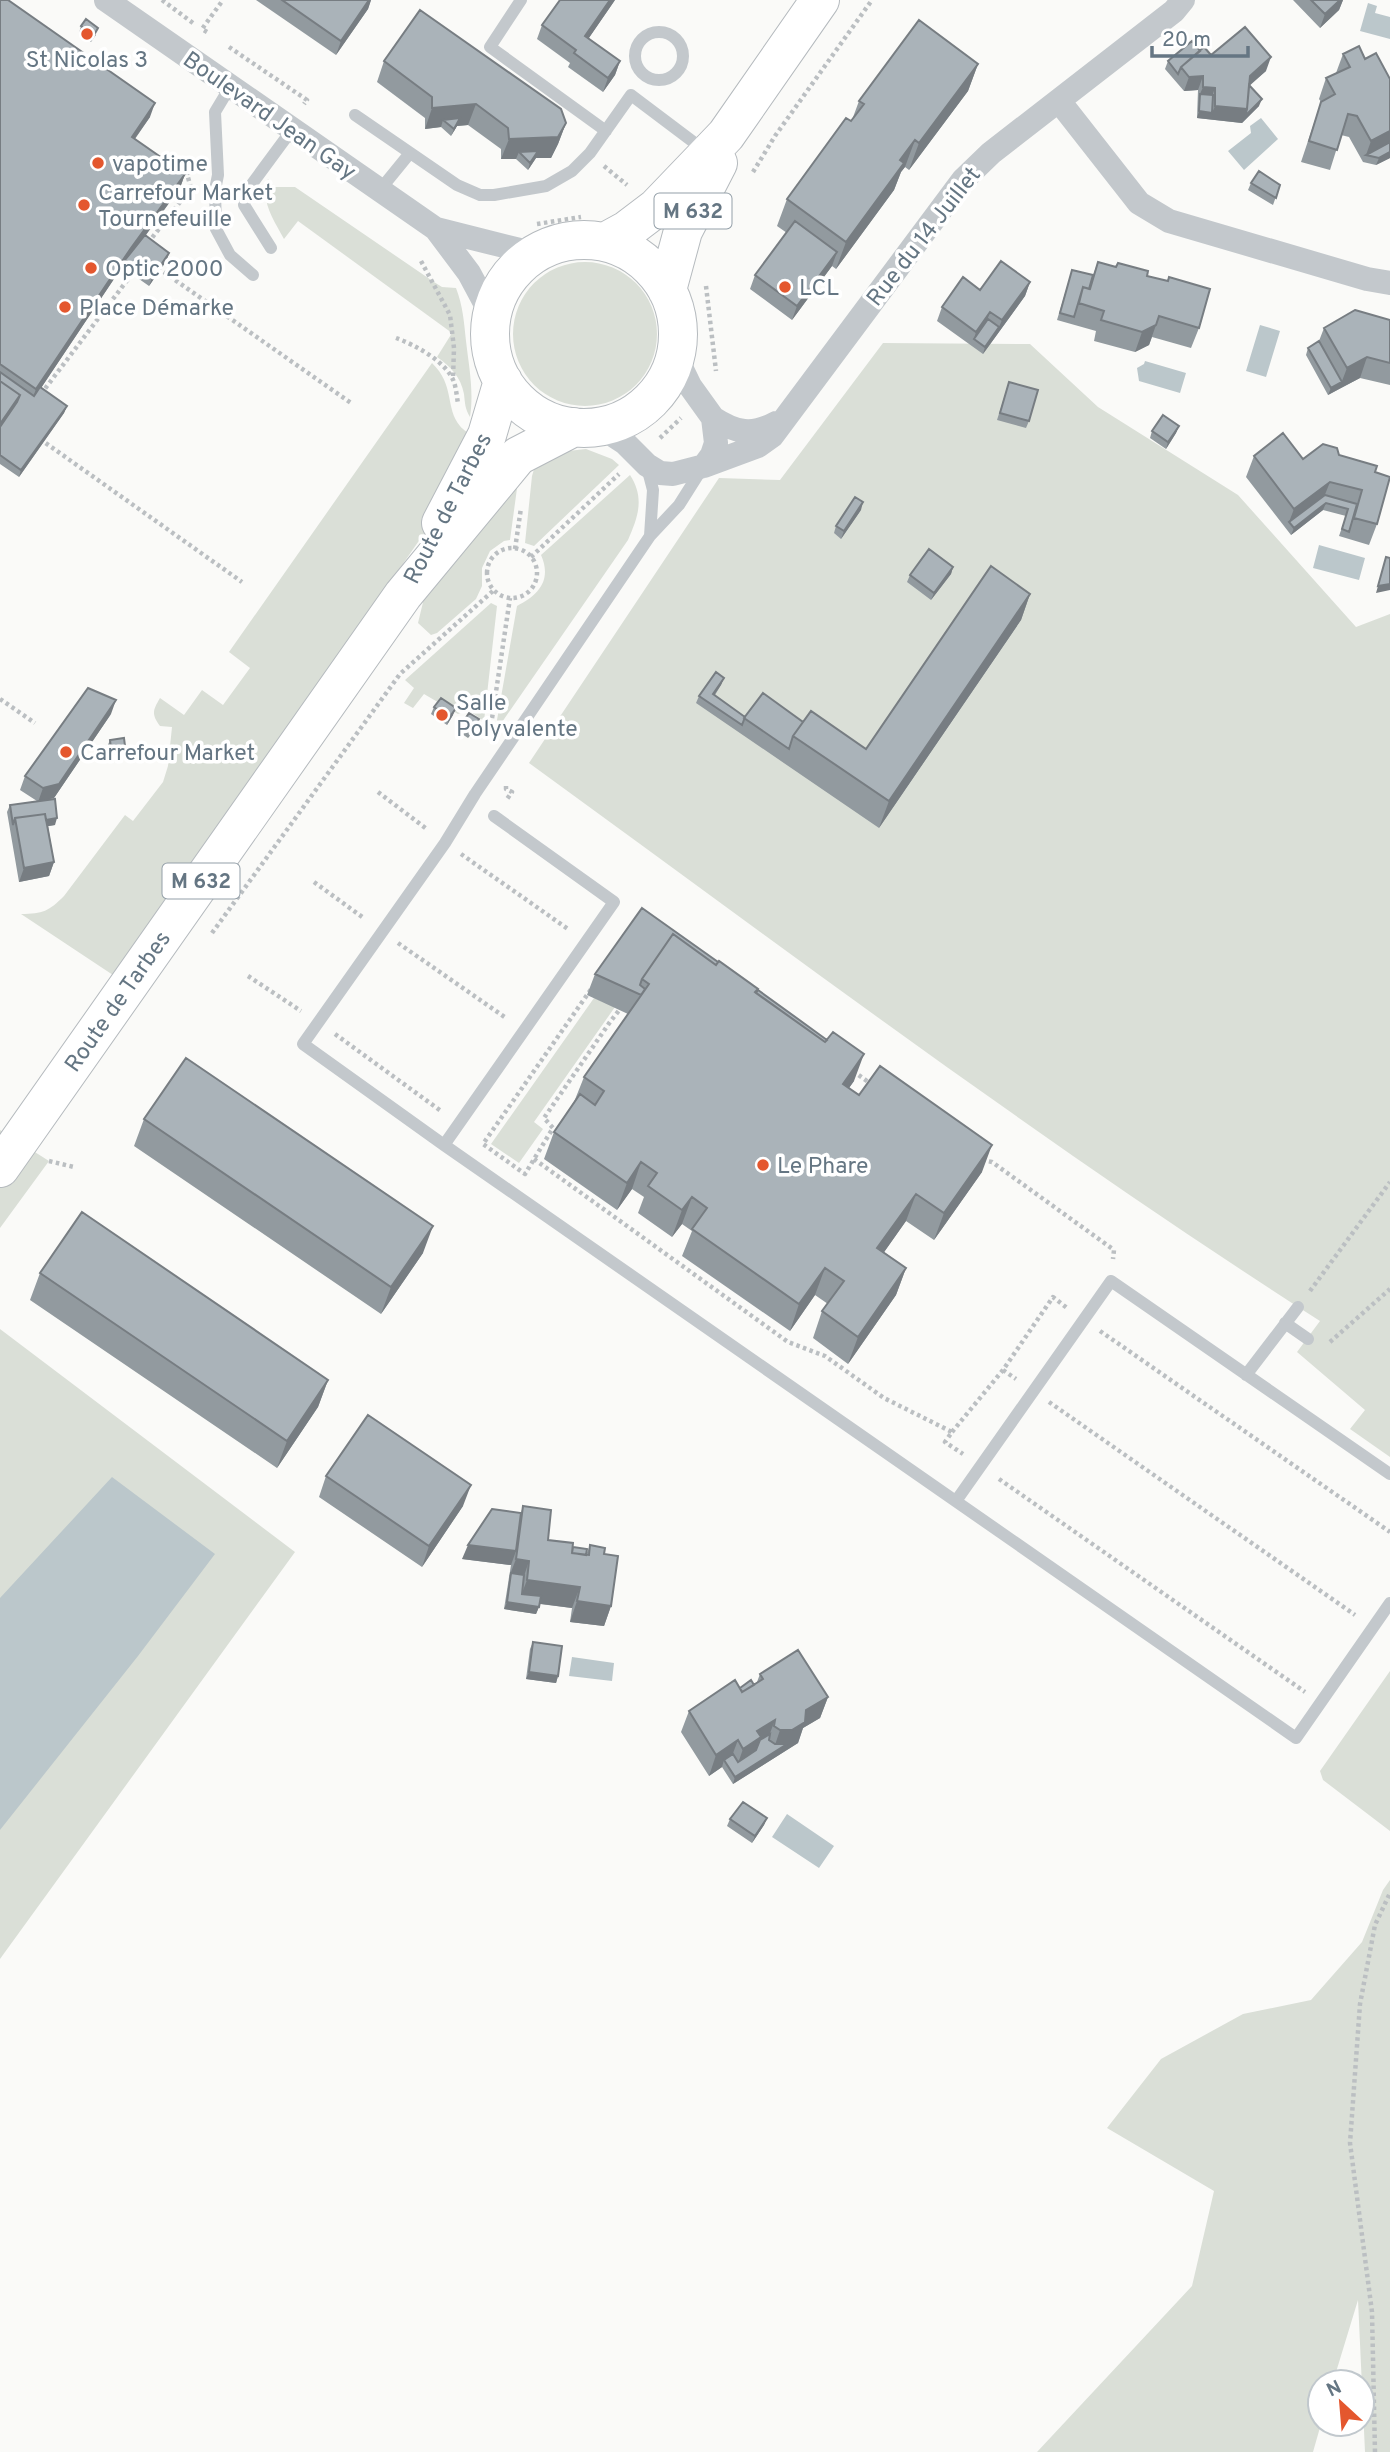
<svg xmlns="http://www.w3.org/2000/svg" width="1390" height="2452" font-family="Overpass,sans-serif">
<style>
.green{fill:#dadfd7}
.water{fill:#bbc7cb}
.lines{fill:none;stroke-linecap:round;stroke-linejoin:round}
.primary-casing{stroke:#b5babe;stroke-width:40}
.path{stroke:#bbbfc2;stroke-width:4.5;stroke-dasharray:3.5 3.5;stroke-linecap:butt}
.service{stroke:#c3c8cc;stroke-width:12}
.minor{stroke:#c3c8cc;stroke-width:24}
.primary{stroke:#fff;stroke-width:38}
.wall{fill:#929a9f}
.shaded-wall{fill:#777d82}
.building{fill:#aab3b9;stroke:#777d82;stroke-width:2}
.poi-dot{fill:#e4572e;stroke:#fff;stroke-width:2.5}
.labels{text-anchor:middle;stroke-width:7;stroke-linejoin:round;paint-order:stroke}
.shield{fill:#fff;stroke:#939fa8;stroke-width:2}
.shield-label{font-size:21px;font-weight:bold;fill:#657683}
.poi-label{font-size:23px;fill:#657683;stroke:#fff;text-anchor:start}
.street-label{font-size:23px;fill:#657683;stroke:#fff}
</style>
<rect width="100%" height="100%" fill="#fafaf8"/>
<path class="green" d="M268 179 275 187H295L434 282 442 287 456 288C463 306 464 322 466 341 469 367 474 391 470 417 465 409 465 403 464 394 461 377 450 366 437 357L452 333 298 221 284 239C274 220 260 202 268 179Z
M513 334a72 72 0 1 1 144 0a72 72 0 1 1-144 0Z
M883 343 1030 344 1098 407 1238 495 1356 627 1390 614V1457L1350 1429 1365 1410 1297 1352 1320 1321C1048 1147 790 953 529 763L719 478 780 480Z
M432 363C455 385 445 408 460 426 463 430 469 433 474 437L441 509 116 977 21 914C43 914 49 911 64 896L125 815 133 821 163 782 168 766 172 727 160 726C151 714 153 710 160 698L184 715 202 690 223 705 250 668 229 652Z
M586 449 612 459 619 465 534 546 525 543 532 476 535 466 568 451Z
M630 475C645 498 638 517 628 540L500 725 497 720 517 606C539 595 552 580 541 555Z
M518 481 510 540 504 541 490 551 482 568V586L476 599 437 633 431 635 418 623 425 594Z
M491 603 497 606 484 721 468 710 458 714 424 694 413 708 404 703 414 688 405 680Z
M594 998 615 1007 534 1122 543 1129 519 1163 491 1144Z
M0 1130 49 1161 0 1228Z
M0 1329 295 1552 0 1959Z
M1390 1671V1831L1323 1780 1320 1771Z
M1390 1880V2452H1365L1358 2300 1333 2382H1320L1321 2424 1313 2452H1037L1192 2286 1214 2191 1107 2128 1161 2059 1243 2014 1311 2000 1362 1942 1383 1890Z"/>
<path class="water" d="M1368 3 1377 6 1375 13 1390 17V39L1360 31Z
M1261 118 1278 139 1244 170 1228 151 1251 133 1250 126Z
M1260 325 1280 331 1266 377 1246 371Z
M1145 361 1186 373 1180 393 1139 381 1137 368 1144 364Z
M1319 545 1365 558 1359 580 1313 568Z
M112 1477 215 1554 138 1656 0 1830V1598Z
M572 1657 614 1663 612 1681 569 1676Z
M787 1814 834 1846 819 1868 772 1837Z"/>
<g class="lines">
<g class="primary-casing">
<path id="primary" d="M490 334a94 94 0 1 1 188 0a94 94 0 1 1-188 0Z
M605 242 627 230 656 208 726 135 820 0
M667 290 683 231 718 163
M441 523 487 435 503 381
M0 1168 403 595 518 456 574 427"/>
</g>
<path class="path" d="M162 0 193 23
M207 32 202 29 223 0
M229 47 307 100 304 104
M604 166 627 185
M753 172 775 136 872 0
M537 224 581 217
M148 243 191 188 187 174 195 162
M421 261 450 315 454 348 453 379
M158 268 351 403
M706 286 716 371
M396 338C415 345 446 361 454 382 456 388 457 397 458 404
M41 394 135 270
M660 438 681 418
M40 439 242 582
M487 573a25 25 0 1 1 50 0a25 25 0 1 1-50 0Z
M515 549 521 508
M531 557 619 474
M0 699 35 723
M490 732 510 598
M506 786V789L512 792 507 799
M378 792 428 830
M461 854 568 929
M314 882 365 919
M212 933 400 674 494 590
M398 943 506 1018
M615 955 647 974 610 1022 544 1118 553 1128 525 1174 483 1144Z
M248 976 301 1011
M335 1034 441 1111
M853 1071 871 1084
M534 1159 788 1342 825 1356 884 1398 952 1432 945 1442 963 1454
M982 1160 992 1162 1114 1250 1113 1259
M49 1161 74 1167
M1310 1291 1390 1182
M1100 1331 1390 1532
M1330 1342 1390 1289
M1003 1370 1016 1379
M1049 1402 1355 1615
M952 1432 1003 1370 1053 1297 1067 1308
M999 1479 1305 1692
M1375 2452 1372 2312 1350 2143 1360 2004 1375 1925 1390 1893"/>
<path class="service" d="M521 0 490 47 606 131
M635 56a24 24 0 1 1 48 0a24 24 0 1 1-48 0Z
M230 87 215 112 218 175 215 190 216 229 230 255 253 275
M355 115 457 185 480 195H494L546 186 572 171 590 153 631 95 704 150
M379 191 410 153
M271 248 244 205 249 188 291 131
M647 467 653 490 650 536
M703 467 679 505 650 536 475 794 445 843 303 1044 444 1145 1296 1738 1390 1603
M444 1145 614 902 494 816
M1285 1323 1308 1339
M1246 1375 1298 1307
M956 1501 1111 1281 1390 1474"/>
<path class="minor" d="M106 0 436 229 536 254
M1059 101 1139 203 1169 221 1367 279 1390 283
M436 229 469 273 492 316
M713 418C736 433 752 436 776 423
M599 426 625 443 647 465 660 473 673 474 704 466 712 455 716 443 713 418 690 386 675 355
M704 466 758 446 772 436 963 180 991 153 1174 11 1183 0"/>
<use href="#primary" class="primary"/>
</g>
<path class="wall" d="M0 0 150 117 135 139 185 174 180 188 146 235 167 260 149 286 122 267 41 388 67 406 64 413 19 477 0 464Z
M256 0H371L368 9 336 55Z
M615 0 588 39 620 61 615 75 603 92 568 67 570 63 537 39 542 25Z
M1293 0H1343L1339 10 1320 28Z
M81 26 96 35 91 42 79 33Z
M1199 51 1266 71 1249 85 1259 106 1242 123 1197 118 1198 90 1184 91 1165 69 1168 61Z
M1343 54 1365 59 1390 79V158L1376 165 1363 162 1349 137 1341 135 1330 170 1301 162 1321 102 1319 99 1326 78 1336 73Z
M384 61 566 123 558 144 551 158H536L528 170 516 159H501V149L468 125 457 126 451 136 441 127 425 129V118L377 82Z
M978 64 968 91 909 170 905 167 901 172 894 190 836 269 832 266 792 320 750 289 755 275 787 233 777 226 787 199 852 120 859 101Z
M1251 183 1280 185 1273 205 1248 190Z
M1098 262 1147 276 1199 328 1191 348 1152 337 1149 345 1135 352 1094 341 1096 331 1057 320 1072 270 1093 275Z
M1030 282 1025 296 983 354 937 321 942 307 980 290Z
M1390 320V385L1360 378 1328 395 1306 355 1308 348 1319 341 1324 328Z
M1009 382 1029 421 1026 428 997 420Z
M1179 426 1176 433 1166 449 1150 438 1152 431Z
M1339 455 1375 472 1377 524 1369 545 1339 536 1346 516 1323 510 1291 535 1246 477 1254 456 1303 459Z
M861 510 841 539 834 533 836 526Z
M953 567 951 574 931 600 907 582 910 575Z
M1030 594 1021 620 879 828 696 703 699 696 724 678 721 685 715 695 745 717 803 722 866 749Z
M434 707 453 715 447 725 431 714Z
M111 714 54 798 42 801 55 825 48 826 54 862 49 876 19 882 7 812 10 805 37 801 20 790 25 776Z
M479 719 476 727 468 738 459 732 461 725Z
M110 740 125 746 122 753 108 755 107 747Z
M595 974 758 990 854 1081 849 1088 982 1172 934 1240 906 1221 884 1252 906 1268 896 1295 848 1364 813 1338 822 1311 828 1304 815 1295 790 1331 682 1256 692 1231 682 1224 672 1237 638 1213 644 1197 632 1189 617 1210 544 1159 554 1132 574 1102 584 1077 628 1014 587 995Z
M144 1119 423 1253 381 1314 134 1146Z
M40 1273 328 1380 318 1407 277 1468 30 1300Z
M326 1476 463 1506 422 1567 319 1497Z
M523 1506 548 1540 573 1547 586 1555 590 1545 604 1554 611 1606 604 1626 570 1622 572 1608 540 1604 536 1614 504 1609 511 1565 462 1559 521 1513Z
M533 1642 558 1676 556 1683 526 1679 530 1649Z
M760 1674 828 1697 820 1718 803 1728 798 1743 733 1784 722 1767 709 1776 681 1732 689 1711 740 1688 754 1685 757 1682Z
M767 1818 764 1825 752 1843 727 1826 730 1819Z"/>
<path class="shaded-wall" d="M369 0H371L368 9 336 55 341 41Z
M610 0H615L580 51 585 36Z
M1340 0H1343L1339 10 1320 28 1325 14Z
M1271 57 1266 71 1247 88 1250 76Z
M620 61 615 75 603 92 608 78Z
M978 64 968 91 909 170 919 143Z
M1203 76 1198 90 1184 91 1189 77Z
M1203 87 1215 88 1210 102 1200 94Z
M1262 99 1259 106 1242 123 1197 118 1199 111 1212 113 1215 106Z
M155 103 150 117 126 151 132 137Z
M476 104 468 125 457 126 451 136 454 129 443 120 441 127 425 129 432 108Z
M566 123 558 144 551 158H536L528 170 530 163 519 152 516 159H501L509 139Z
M1390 131V148L1366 155 1371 141Z
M915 140 905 167 901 172 894 190 836 269 846 242 900 160Z
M1390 152V158L1376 165 1379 158Z
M185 174 180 188 126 262 125 260 122 267 31 403 36 389 131 248Z
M837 252 832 266 792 320 797 306Z
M169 253 167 260 149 286 152 278Z
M1030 282 1025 296 983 354 985 347 999 327 1002 320Z
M990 312 985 326 974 339 976 332Z
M1156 325 1149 345 1135 352 1142 332Z
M1367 357 1360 378 1339 389 1347 368Z
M1342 382 1339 389 1328 395 1331 388Z
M20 395 15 409 0 431V424Z
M67 406 64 413 19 477 21 470Z
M1179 426 1176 433 1166 449 1168 442Z
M1330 482 1322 502 1289 522 1294 509Z
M863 502 861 510 841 539 844 531Z
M1326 503 1323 510 1291 535 1294 528Z
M953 567 951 574 931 600 934 593Z
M1390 584V590L1376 593 1378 586Z
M1030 594 1021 620 879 828 889 801Z
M724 678 721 685 710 701 713 694Z
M116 700 111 714 54 798 38 802 43 788Z
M456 708 453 715 447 725 449 718Z
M479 719 476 727 468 738 471 731Z
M125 746 122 753 108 755 111 748Z
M57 818 55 825 18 831 16 824Z
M54 862 49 876 19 882 24 868Z
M864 1054 854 1081 833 1110 843 1084Z
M992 1145 982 1172 934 1240 944 1213Z
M641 1162 632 1189 617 1210 627 1183Z
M916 1194 906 1221 868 1275 877 1248Z
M692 1197 682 1224 672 1237 682 1210Z
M433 1226 423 1253 381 1314 391 1287Z
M825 1268 815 1295 790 1331 799 1304Z
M906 1268 896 1295 848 1364 858 1337Z
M328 1380 318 1407 277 1468 287 1441Z
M471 1485 463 1506 422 1567 429 1546Z
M468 1545 516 1551 511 1565 462 1559Z
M516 1559 529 1561 522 1582 511 1573 508 1580Z
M527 1580 580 1587 572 1608 519 1601Z
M577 1601 611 1606 604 1626 570 1622Z
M507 1602 539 1607 536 1614 504 1609Z
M529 1672 558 1676 556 1683 526 1679Z
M828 1697 820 1718 803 1728 798 1743 733 1784 735 1777 773 1751 780 1730 806 1710Z
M775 1720 767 1741 736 1769 743 1749 757 1731Z
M738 1740 730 1761 724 1760 722 1767 709 1776 716 1755Z
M767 1818 764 1825 752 1843 755 1836Z"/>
<path class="building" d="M0 0H8L155 103 132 137 185 174 131 248 36 389 0 364Z
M282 0H369L341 41Z
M560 0H610L585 36 620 61 608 78 574 53 576 50 542 25Z
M1311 0H1340L1325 14Z
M420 10 561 109 566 123 558 137 509 139 508 128 476 104 432 108V97L384 61Z
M86 19 98 28 94 35 81 26Z
M919 20 978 64 919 143 915 140 900 160 904 163 846 242 787 199 846 118 851 121 864 104 859 101Z
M1245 27 1271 57 1250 76 1247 109 1215 106V88L1203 87V76L1189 77 1181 67 1204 47 1211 55Z
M1192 41 1200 51 1181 67 1178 74 1168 61Z
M1359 46 1365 59 1376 53 1390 79V131L1371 141 1357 116 1348 114 1337 150 1309 141 1321 102 1335 94 1326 78 1350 67 1343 54Z
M1249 85 1262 99 1245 116 1247 109Z
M1200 94 1213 95 1212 113 1199 111Z
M460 118 454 129 443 120Z
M1390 142V152L1379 158 1366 155Z
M538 151 530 163 519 152Z
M1259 171 1280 185 1276 198 1251 183Z
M795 221 837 252 797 306 755 275Z
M145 235 169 253 152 278 125 260Z
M1001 261 1030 282 1002 320 990 312 976 332 942 307 963 277 980 290Z
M1098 262 1116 267 1118 263 1148 271 1147 276 1168 281 1169 277 1210 289 1199 328 1159 316 1156 325 1142 332 1101 320 1104 311 1079 303 1083 287 1090 289Z
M1072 270 1093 275 1089 289 1083 287 1074 317 1060 313Z
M1355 310 1390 320V363L1367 357 1347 368 1324 328Z
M988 319 999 327 985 347 974 339Z
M1319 341 1342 382 1331 388 1308 348Z
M0 372 34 396 40 387 67 406 21 470 0 455V427L17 402 20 395 0 381Z
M0 381 20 395 0 424Z
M1009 382 1038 390 1029 421 1000 413Z
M1163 415 1179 426 1168 442 1152 431Z
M1283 433 1303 459 1323 444 1337 448 1339 455 1377 466 1375 472 1390 477 1377 524 1354 518 1362 490 1330 482 1294 509 1254 456Z
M1325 495 1357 504 1349 532 1342 529 1348 509 1326 503 1294 528 1289 522Z
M855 497 863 502 844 531 836 526Z
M929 549 953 567 934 593 910 575Z
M1386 557 1390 558V584L1378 586Z
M991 566 1030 594 889 801 793 736 811 711 866 749Z
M716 672 724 678 713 694 745 717 742 725 699 696Z
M88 688 116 700 59 784 43 788 25 776Z
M763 693 803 722 793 736 789 749 744 718Z
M441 698 456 708 449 718 434 707Z
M469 713 479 719 471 731 461 725Z
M124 738 125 746 111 748 110 740Z
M55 799 57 818 46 820 45 814 15 818 13 825 10 805Z
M45 814 54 862 24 868 15 818Z
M642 908 718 962 716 965 673 934 642 979 640 985 645 989 641 995 595 974Z
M673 934 716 965 719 961 758 989 755 992 825 1042 833 1032 864 1054 843 1084 859 1095 880 1066 992 1145 944 1213 916 1194 877 1248 906 1268 858 1337 822 1311 844 1281 825 1268 799 1304 692 1229 707 1208 692 1197 682 1210 648 1186 657 1173 641 1162 627 1183 554 1132 580 1094 595 1105 604 1091 584 1077 649 984 642 979Z
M758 990 827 1040 825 1042 756 993Z
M186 1058 433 1226 391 1287 144 1119Z
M82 1212 328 1380 287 1441 40 1273Z
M368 1415 471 1485 429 1546 326 1476Z
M523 1506 551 1510 548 1540 573 1543 572 1553 589 1555 590 1545 605 1548 604 1554 618 1556 611 1606 577 1601 580 1587 527 1580 529 1561 516 1559Z
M492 1509 521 1513 516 1551 468 1545Z
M573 1547 587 1549 586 1555 572 1553Z
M511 1573 524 1575 522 1594 541 1596 539 1607 507 1602Z
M533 1642 562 1646 558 1676 529 1672Z
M798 1650 828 1697 806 1710 805 1722 792 1730H780L774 1726 775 1720 757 1731 761 1737 743 1749 738 1740 716 1755 689 1711 735 1680 742 1692 763 1679 760 1674Z
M751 1680 754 1685 742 1692 740 1688Z
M770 1734 769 1740 775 1744H787L735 1777 724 1760 733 1754 738 1762 756 1750 760 1740Z
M743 1802 767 1818 755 1836 730 1819Z"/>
<g class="poi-dot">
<circle cx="87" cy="34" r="7"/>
<circle cx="98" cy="163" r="7"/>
<circle cx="84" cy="205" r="7"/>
<circle cx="91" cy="268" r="7"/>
<circle cx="785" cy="287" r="7"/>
<circle cx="65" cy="307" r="7"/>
<circle cx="442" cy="715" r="7"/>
<circle cx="66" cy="752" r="7"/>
<circle cx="763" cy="1165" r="7"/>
</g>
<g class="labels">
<g class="shield">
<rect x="654.5" y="193.5" width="77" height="35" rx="5"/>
<rect x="162.5" y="863.5" width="77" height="35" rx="5"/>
</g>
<g class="shield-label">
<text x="693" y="218">M 632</text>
<text x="201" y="888">M 632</text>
</g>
<g class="poi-label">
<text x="87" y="67" text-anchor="middle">St Nicolas 3</text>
<text x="112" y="171">vapotime</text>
<text x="98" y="200">Carrefour Market<tspan x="98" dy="26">Tournefeuille</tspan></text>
<text x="105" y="276">Optic 2000</text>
<text x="799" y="295">LCL</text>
<text x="79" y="315">Place Démarke</text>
<text x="456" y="710">Salle<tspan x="456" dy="26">Polyvalente</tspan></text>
<text x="80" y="760">Carrefour Market</text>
<text x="777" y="1173">Le Phare</text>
</g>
<g class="street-label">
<text transform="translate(270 115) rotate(35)" y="8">Boulevard Jean Gay</text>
<text transform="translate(923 236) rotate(-52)" y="8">Rue du 14 Juillet</text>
<text transform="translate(447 508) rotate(-63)" y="8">Route de Tarbes</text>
<text transform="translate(117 1001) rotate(-55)" y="8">Route de Tarbes</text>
</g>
</g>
<g transform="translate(1341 2403) rotate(334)"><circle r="33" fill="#ffffff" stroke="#c1c8cd" stroke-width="2"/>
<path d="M0-5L12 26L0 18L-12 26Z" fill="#e4572e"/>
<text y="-10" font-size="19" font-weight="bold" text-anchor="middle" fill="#657683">N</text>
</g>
<path d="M1152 46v10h96v-10" fill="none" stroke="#657683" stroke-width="3.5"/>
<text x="1162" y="46" font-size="21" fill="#657683" stroke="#ffffff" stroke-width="5" paint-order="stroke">20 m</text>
</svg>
